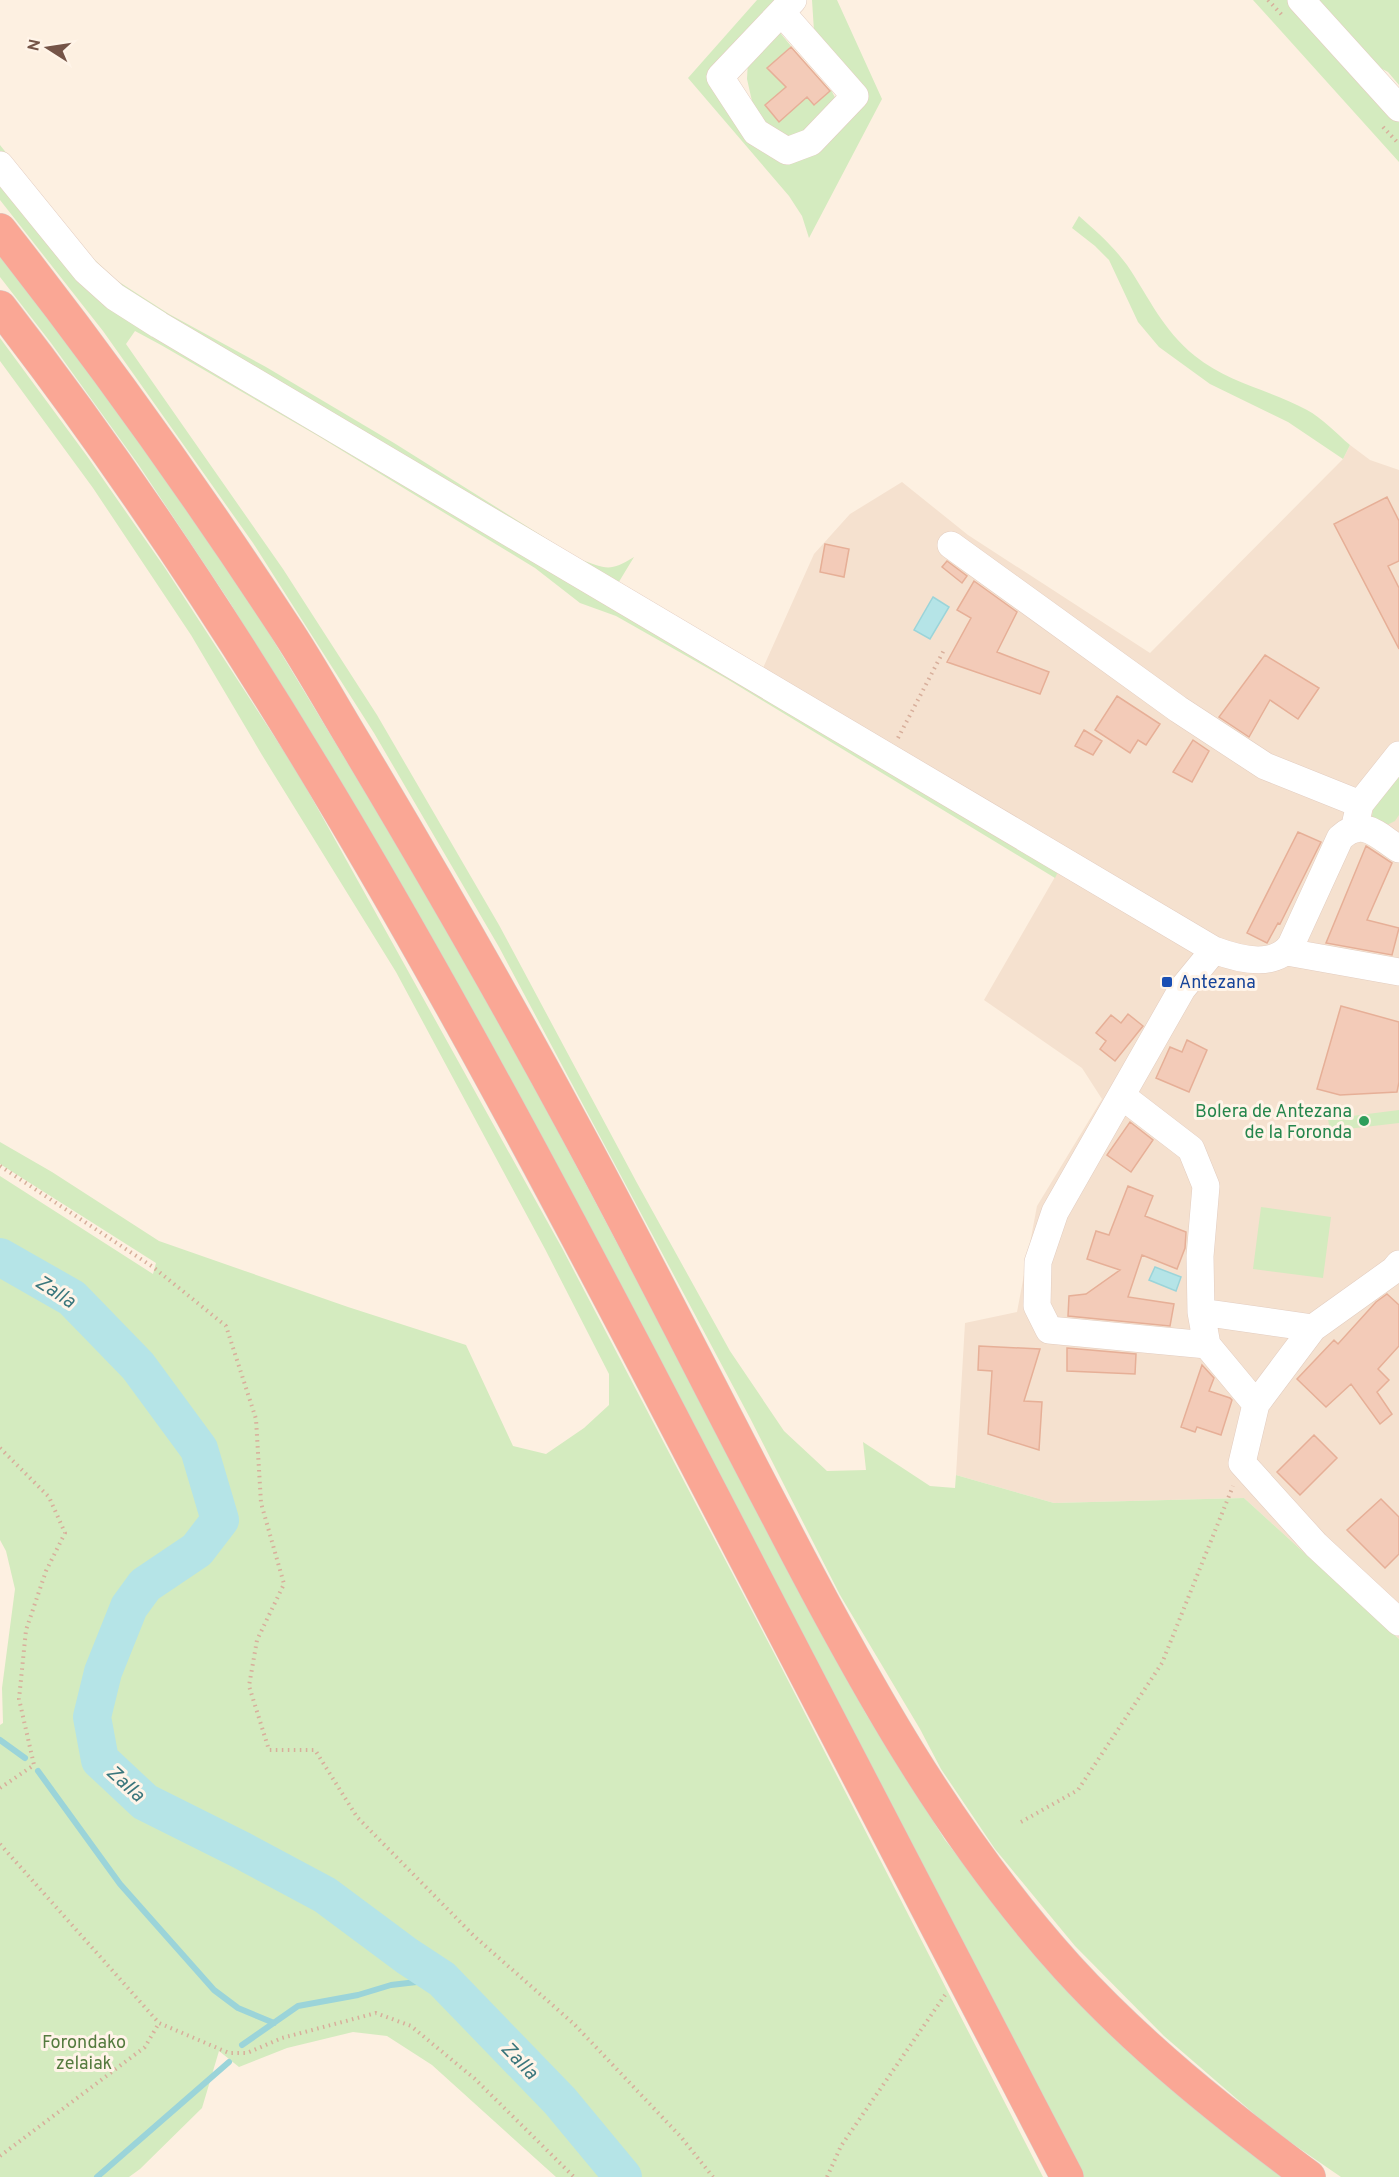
<svg xmlns="http://www.w3.org/2000/svg" width="1399" height="2177" font-family="Overpass,sans-serif">
<style>
.residential{fill:#f5e1cf}
.green{fill:#d4ebbf}
.water{fill:#b5e4e7;stroke:#9bd4d9;stroke-width:1.5}
.lines{fill:none;stroke-linecap:round;stroke-linejoin:round}
.stream{stroke:#9bd4d9;stroke-width:6}
.river{stroke:#b5e4e7;stroke-width:38}
.building{fill:#f3cbb8;stroke:#e6af97;stroke-width:1.5}
.minor-casing{stroke:#e3cdc0;stroke-width:28}
.highway-casing{stroke:#d8cfcb;stroke-width:34}
.path{stroke:#d8ae9b;stroke-width:4;stroke-dasharray:1.5 4.5;stroke-linecap:butt}
.minor{stroke:#fff;stroke-width:27}
.highway{stroke:#faa795;stroke-width:33}
.transit-dot{fill:#1a4fb4;stroke:#fff4e8;stroke-width:2}
.leisure-dot{fill:#2e9e5b;stroke:#fff4e8;stroke-width:2}
.labels{text-anchor:middle;stroke-width:6;stroke-linejoin:round;paint-order:stroke}
.transit-label{font-size:18px;fill:#164399;stroke:#fff4e8;text-anchor:start}
.leisure-label{font-size:18px;fill:#27864d;stroke:#fff4e8;text-anchor:end}
.park-label{font-size:18px;fill:#557b3f;stroke:#fff4e8}
.water-label{font-size:20px;font-style:italic;fill:#3a767c;stroke:#fff4e8}
</style>
<rect width="100%" height="100%" fill="#fdf0e1"/>
<path class="residential" d="M1350 445 1370 460 1399 470V1639L1244 1498 1054 1503 956 1475 965 1323 1017 1312 1037 1206 1102 1099 1082 1068 984 1000 1059 870 754 688 814 554 850 514 902 482 968 535 1150 653 1343 459Z"/>
<path class="green" d="M757 0H778L707 80 777 156 866 93 814 31 812 0H837L882 99 809 238 802 216 789 196 688 78Z
M1253 0H1294L1399 117V162Z
M1310 0H1399V85L1388 72 1363 59Z
M777 29 791 46 768 68 786 87 766 105 807 97 815 105 831 90 838 103 818 126 788 140 756 119 747 79 748 60Z
M0 145 82 248 116 280 169 314 266 367 394 443 579 559C605 568 609 573 634 557L617 585 533 538 138 303 96 271 0 153Z
M0 180 66 265 1059 870 1055 878 727 679 616 616 580 603 535 568 318 436 161 345 135 331 126 344 283 569 377 715 499 925 637 1183 730 1351 784 1431 827 1471 866 1470 863 1442 930 1486 955 1488 956 1475 1054 1503 1244 1498 1399 1639V2177H1341L1274 2131 1164 2036 1075 1946 995 1849 941 1769 920 1729 840 1595 750 1418 499 947 374 733 253 543 103 331 0 200Z
M1079 216C1096 231 1113 246 1127 265 1150 299 1162 329 1195 356 1228 383 1271 390 1307 410 1322 418 1336 433 1350 445L1343 459 1288 422 1210 384 1159 347 1138 322 1109 260 1095 246 1072 228Z
M0 248 65 332 244 592 430 899 542 1101 866 1714 945 1840 1003 1914 1289 2177H1083L710 1455 527 1109 415 908 229 601 138 464 51 343 0 277Z
M0 338 87 456 165 568 298 773 562 1248 776 1657 1043 2177H556L432 2065 387 2036 353 2032 287 2048 239 2067 219 2051 202 2108 140 2169 129 2177H0V1725L3 1723 2 1688 15 1589 6 1551 0 1540V1176L153 1274 156 1263 0 1164V1142L52 1172 159 1241 348 1307 466 1345 513 1446 546 1454 584 1428 609 1405V1374L545 1249 396 972 262 755 191 635 93 488 0 361Z
M1399 776V815L1395 821 1387 825 1378 822 1372 817 1373 808Z
M1399 1110V1123L1330 1131 1328 1119Z
M1261 1207 1331 1217 1323 1278 1253 1269Z"/>
<path class="water" d="M933 597 949 607 930 639 914 630Z
M1155 1267 1181 1277 1176 1291 1149 1280Z"/>
<g class="lines">
<path class="stream" d="M0 1740 25 1758
M38 1771 120 1884 214 1990 238 2008 274 2023
M242 2045 298 2006 358 1995 391 1985 442 1979
M97 2177 229 2062"/>
<path class="river" d="M0 1257 72 1298 138 1366 199 1449 220 1520 197 1550 145 1585 129 1607 103 1672 92 1717 100 1760 145 1802 241 1850 325 1895 407 1956 442 1979 560 2101 623 2177"/>
</g>
<path class="building" d="M791 47 830 91 814 105 807 97 779 122 765 105 786 87 767 68Z
M1387 497 1399 521V561L1388 566 1399 588V649L1334 524Z
M825 544 849 549 844 577 820 572Z
M947 561 967 576 962 583 942 567Z
M974 581 1017 612 997 652 1049 672 1040 694 947 662 971 618 957 610Z
M1265 655 1319 688 1298 719 1270 700 1249 737 1219 717Z
M1117 696 1160 724 1146 745 1138 740 1130 753 1095 730Z
M1084 730 1102 741 1093 755 1075 746Z
M1193 740 1209 751 1192 782 1173 772Z
M1298 832 1321 842 1280 924 1278 923 1267 943 1247 933Z
M1366 846 1392 863 1367 920 1399 928 1392 955 1326 943Z
M1341 1006 1399 1022V1082L1397 1092 1340 1095 1317 1089Z
M1128 1014 1143 1026 1115 1061 1100 1049 1106 1041 1096 1033 1111 1015 1121 1023Z
M1187 1040 1207 1050 1189 1092 1156 1078 1170 1047 1182 1052Z
M1130 1122 1153 1140 1131 1172 1107 1155Z
M1128 1186 1153 1196 1145 1216 1186 1232 1185 1248 1177 1269 1142 1255 1128 1297 1174 1304 1170 1326 1068 1316 1069 1296 1086 1294 1120 1270 1087 1259 1096 1231 1109 1235Z
M1387 1294 1399 1305V1346L1378 1369 1389 1380 1377 1392 1392 1414 1380 1424 1351 1384 1326 1407 1297 1379 1334 1340 1338 1344 1376 1302Z
M979 1346 1040 1349 1024 1401 1042 1402 1039 1450 988 1434 992 1371 978 1370Z
M1067 1348 1136 1354 1135 1374 1067 1371Z
M1202 1365 1214 1378 1209 1391 1230 1398 1232 1400 1221 1435 1197 1427 1195 1432 1181 1427Z
M1314 1435 1337 1458 1300 1495 1277 1472Z
M1381 1499 1399 1517V1554L1385 1568 1347 1530Z"/>
<g class="lines">
<g class="minor-casing">
<path id="minor" d="M1301 0 1399 108
M782 13 855 96 811 142 787 151 756 132 720 77 793 0
M0 165 86 271 115 297 159 325 1214 950
M951 545 1178 709 1265 766 1360 804
M1356 821 1360 804 1399 755
M1287 952 1399 972
M1122 1096 1191 1149 1206 1186 1200 1256 1201 1312 1207 1345
M1399 1264 1394 1270 1313 1328 1256 1404 1242 1463 1316 1545 1399 1622
M1201 1312 1313 1328
M1256 1404 1207 1345 1049 1330 1037 1306 1038 1262 1055 1212 1182 989 1214 950C1238 959 1274 969 1291 945L1340 838C1363 816 1378 836 1399 849"/>
</g>
<g class="highway-casing">
<path id="highway" d="M0 230C100 357 195 490 284 626 310 665 333 707 358 748 431 870 502 993 570 1119 642 1251 709 1386 779 1519 861 1677 947 1834 1067 1967 1140 2047 1223 2113 1309 2177
M0 307C253 633 451 996 642 1360 785 1632 925 1905 1067 2177"/>
</g>
<path class="path" d="M1268 0 1282 15
M1383 127 1399 144
M898 738 944 650
M0 1166 153 1267 226 1326 256 1419 261 1503 284 1584 257 1640 249 1686 269 1750H315L357 1817 474 1936 574 2024 681 2137 713 2177
M0 1448 49 1497 65 1533 46 1571 26 1630 19 1699 34 1765 0 1788
M1021 1822 1078 1790 1162 1663 1233 1486
M0 1844 159 2023 229 2053H247L282 2038 376 2013 411 2026 475 2079 574 2177
M0 2156 145 2047 159 2023
M827 2177 841 2146 945 1995"/>
<use href="#minor" class="minor"/>
<use href="#highway" class="highway"/>
</g>
<rect class="transit-dot" x="1161" y="976" width="12" height="12" rx="3"/>
<circle class="leisure-dot" cx="1364" cy="1121" r="6"/>
<g class="labels">
<g class="transit-label">
<text x="1179" y="988">Antezana</text>
</g>
<g class="leisure-label">
<text x="1352" y="1117">Bolera de Antezana<tspan x="1352" dy="21">de la Foronda</tspan></text>
</g>
<g class="park-label">
<text x="84" y="2048">Forondako<tspan x="84" dy="21">zelaiak</tspan></text>
</g>
<g class="water-label">
<text transform="translate(56 1291) rotate(33)" y="7">Zalla</text>
<text transform="translate(126 1783) rotate(42)" y="7">Zalla</text>
<text transform="translate(520 2060) rotate(46)" y="7">Zalla</text>
</g>
</g>
<g transform="translate(48 48) rotate(282)" stroke="#fff4e8" stroke-width="4.5" paint-order="stroke">
<path d="M0-4.5L10 22L0 15L-10 22Z" fill="#755447"/>
<text y="-9" font-size="16" font-weight="bold" text-anchor="middle" fill="#755447">N</text>
</g>
</svg>
